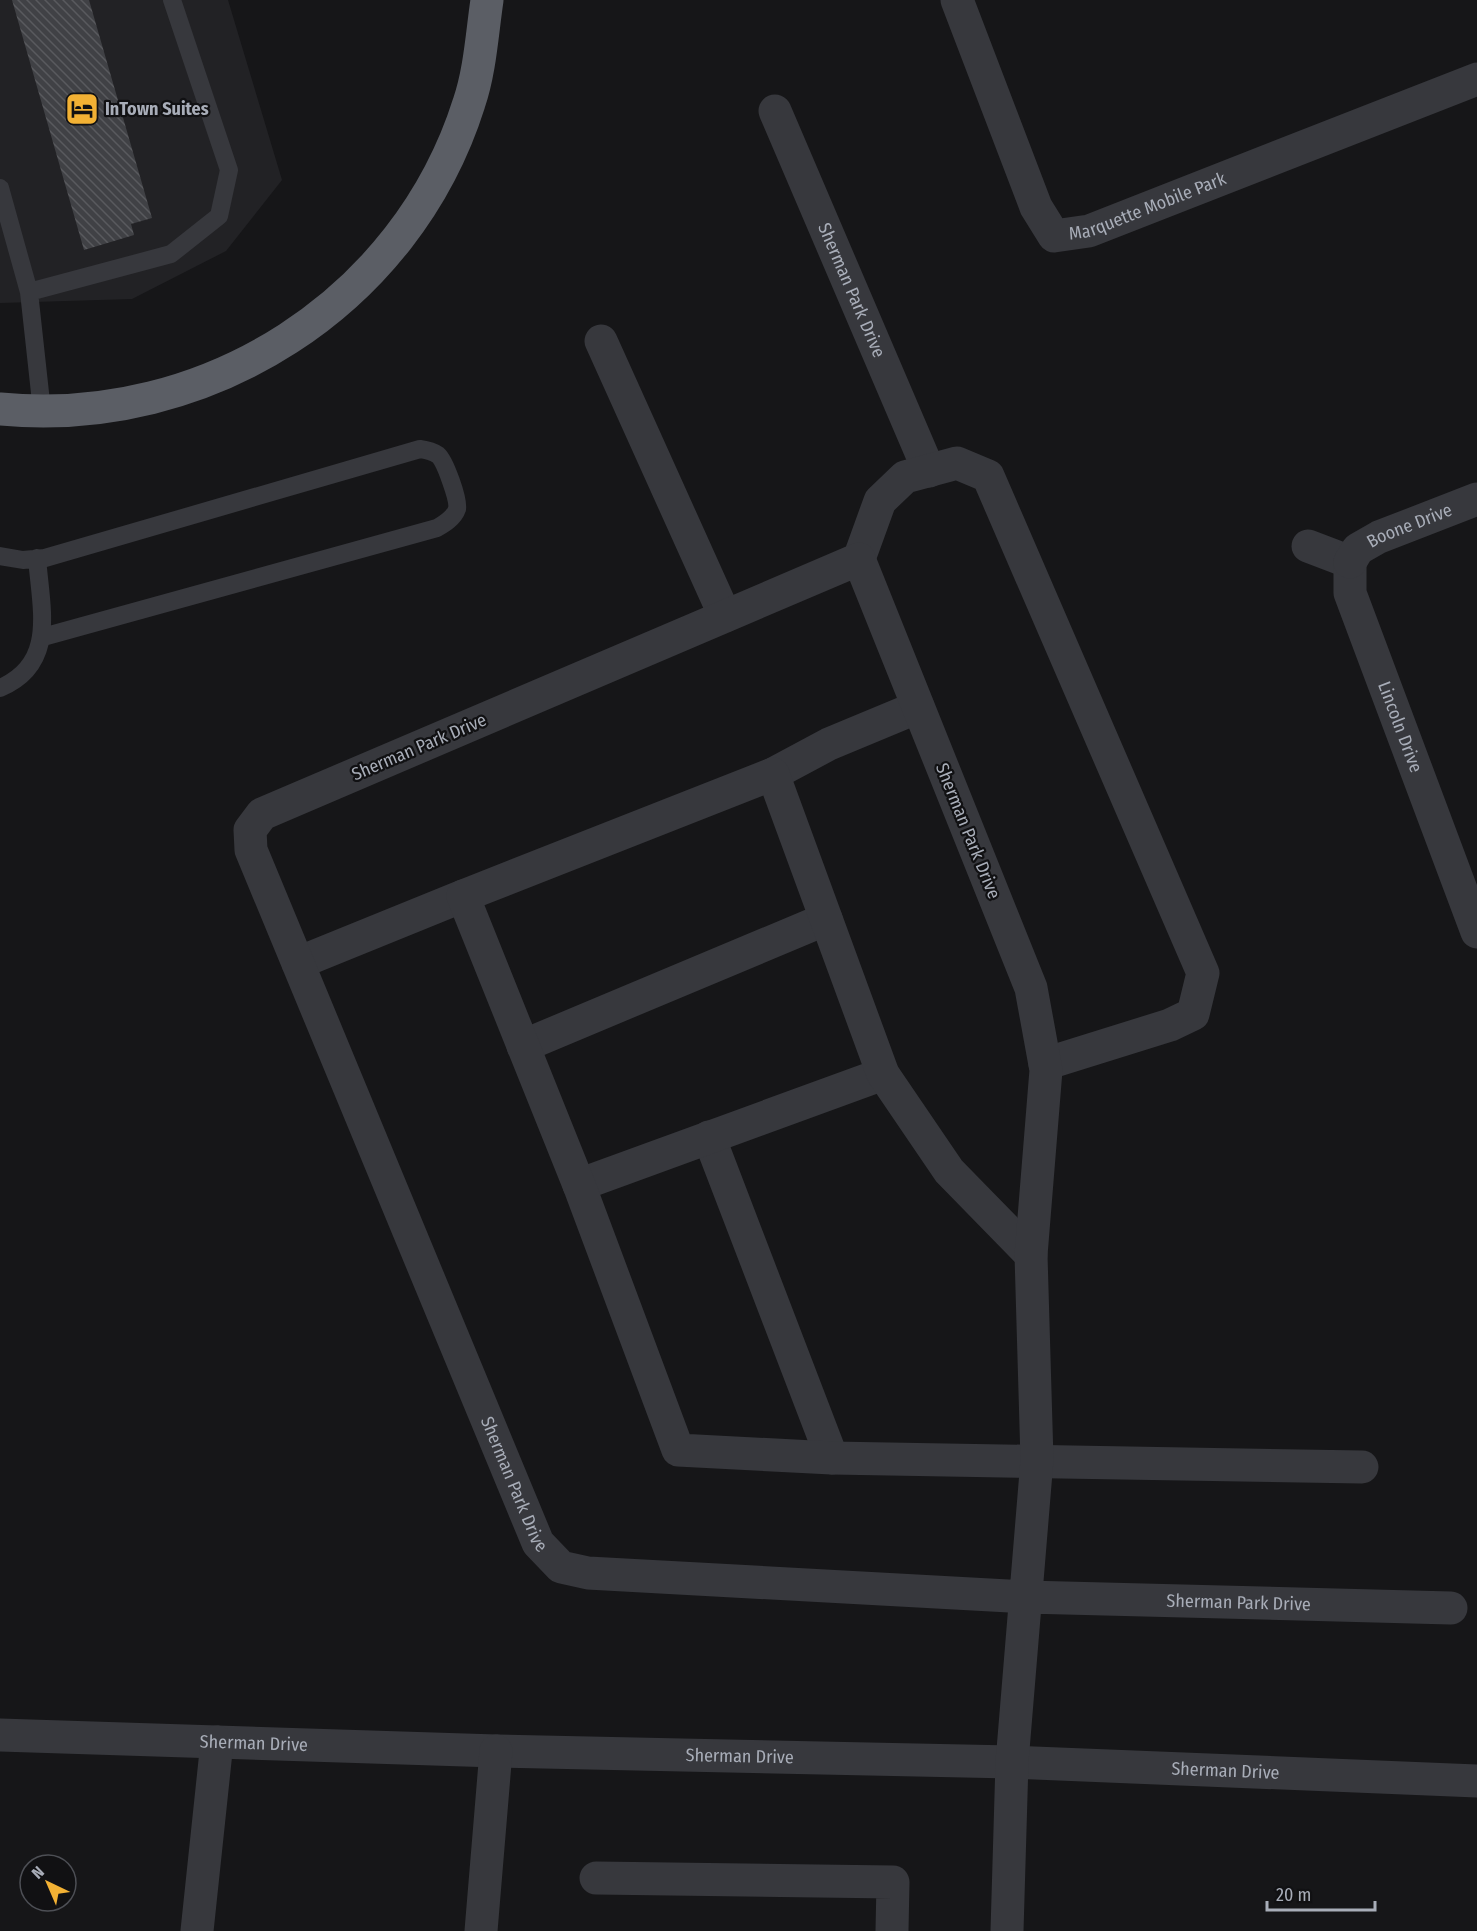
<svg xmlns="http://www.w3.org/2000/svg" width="1477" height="1931" font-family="'Fira Sans Condensed',sans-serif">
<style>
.built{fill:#222225}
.building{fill:url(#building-back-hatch)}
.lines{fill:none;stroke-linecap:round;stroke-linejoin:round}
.service{stroke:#37383d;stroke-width:18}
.minor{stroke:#37383d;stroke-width:33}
.trunk{stroke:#5b5e65;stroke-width:33}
.labels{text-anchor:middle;stroke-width:4.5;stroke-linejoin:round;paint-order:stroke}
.poi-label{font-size:18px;font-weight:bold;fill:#a8adb8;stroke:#111113;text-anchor:start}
.street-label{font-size:18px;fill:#a8adb8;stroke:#111113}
</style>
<defs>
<pattern id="building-back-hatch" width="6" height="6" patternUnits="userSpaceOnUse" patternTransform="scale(1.5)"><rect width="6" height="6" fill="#404145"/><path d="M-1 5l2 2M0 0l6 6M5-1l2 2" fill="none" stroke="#595a5e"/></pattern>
</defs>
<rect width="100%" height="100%" fill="#161618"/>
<path class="built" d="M0 0H228L282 180 226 251 132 299 0 303Z"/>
<path class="building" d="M12 0H89L152 218 131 224 134 235 84 250Z"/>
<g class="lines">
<path class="service" d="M0 188 29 292 42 411
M29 292 171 254 219 216 229 170 172 0
M0 556 23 560 45 558 420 449C427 450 432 451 438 455 445 461 459 500 457 509 454 518 444 524 437 528L43 637
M0 688C57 664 41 609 37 558"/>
<g class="minor">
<path id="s1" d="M957 0 1036 207 1054 236 1089 231 1477 79"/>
<path id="s2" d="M775 111 929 471"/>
<path d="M601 341 725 616"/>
<path d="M1308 546 1350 562"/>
<path d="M859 559 880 501 905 477 957 463 988 476 1203 973 1193 1014 1170 1025 1045 1064"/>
<path id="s3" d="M1350 562V593L1477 932"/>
<path id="s4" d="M1350 562 1358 549 1379 537 1477 499"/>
<path d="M773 774 829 744 918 707"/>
<path d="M298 963 463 896"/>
<path d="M523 1046 826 919"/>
<path d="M709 1137 832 1458"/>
<path d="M579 1185 883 1074"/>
<path d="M1031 1255 949 1171 883 1074 773 774 463 896 579 1185 678 1450 832 1458 1362 1467"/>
<path id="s5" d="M0 1735 496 1751 1012 1762 1477 1781"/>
<path d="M596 1878 893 1882 892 1931"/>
<path d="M197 1931 217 1742"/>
<path d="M481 1931 496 1751"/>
<path id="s6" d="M1007 1931 1012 1762 1037 1460 1031 1255 1046 1070 1031 988 859 559 262 814 250 830 251 850 538 1543 561 1567 588 1573 1026 1597 1451 1608"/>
</g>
<path class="trunk" d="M0 409C206 429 406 303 469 103 480 71 482 34 487 0"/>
</g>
<defs>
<g id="hotel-square" transform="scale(1.725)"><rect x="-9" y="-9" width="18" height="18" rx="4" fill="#f2b134" stroke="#111113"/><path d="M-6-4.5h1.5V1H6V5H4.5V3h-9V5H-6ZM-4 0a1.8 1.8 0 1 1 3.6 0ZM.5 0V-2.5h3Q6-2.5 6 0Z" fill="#111"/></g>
</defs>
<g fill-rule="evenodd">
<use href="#hotel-square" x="82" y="109"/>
</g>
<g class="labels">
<g class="poi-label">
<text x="105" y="115">InTown Suites</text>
</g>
<g class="street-label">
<text dy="6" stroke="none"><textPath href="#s1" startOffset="354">Marquette Mobile Park</textPath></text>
<text dy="6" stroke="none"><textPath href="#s2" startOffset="195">Sherman Park Drive</textPath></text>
<text dy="6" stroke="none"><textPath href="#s4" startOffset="72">Boone Drive</textPath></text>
<text dy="6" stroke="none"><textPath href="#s3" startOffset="174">Lincoln Drive</textPath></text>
<text transform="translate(419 747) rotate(-23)" y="6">Sherman Park Drive</text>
<text transform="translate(968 831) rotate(68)" y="6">Sherman Park Drive</text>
<text dy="6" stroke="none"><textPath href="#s6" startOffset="2784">Sherman Park Drive</textPath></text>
<text dy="6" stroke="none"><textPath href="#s6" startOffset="3560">Sherman Park Drive</textPath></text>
<text dy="6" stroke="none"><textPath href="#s5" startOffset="254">Sherman Drive</textPath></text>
<text dy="6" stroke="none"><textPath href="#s5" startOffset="740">Sherman Drive</textPath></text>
<text dy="6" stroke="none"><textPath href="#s5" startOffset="1226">Sherman Drive</textPath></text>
</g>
</g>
<g transform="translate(48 1883) rotate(316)"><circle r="28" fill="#111113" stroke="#4d4f55" stroke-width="1.5"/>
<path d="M0-4.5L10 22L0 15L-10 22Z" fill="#f2b134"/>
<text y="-9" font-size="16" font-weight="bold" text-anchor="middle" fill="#a8adb8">N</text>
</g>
<path d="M1267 1901v9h108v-9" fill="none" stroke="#a8adb8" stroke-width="3"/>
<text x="1276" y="1901" font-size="18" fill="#a8adb8" stroke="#111113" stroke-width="4.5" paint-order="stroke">20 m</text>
</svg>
